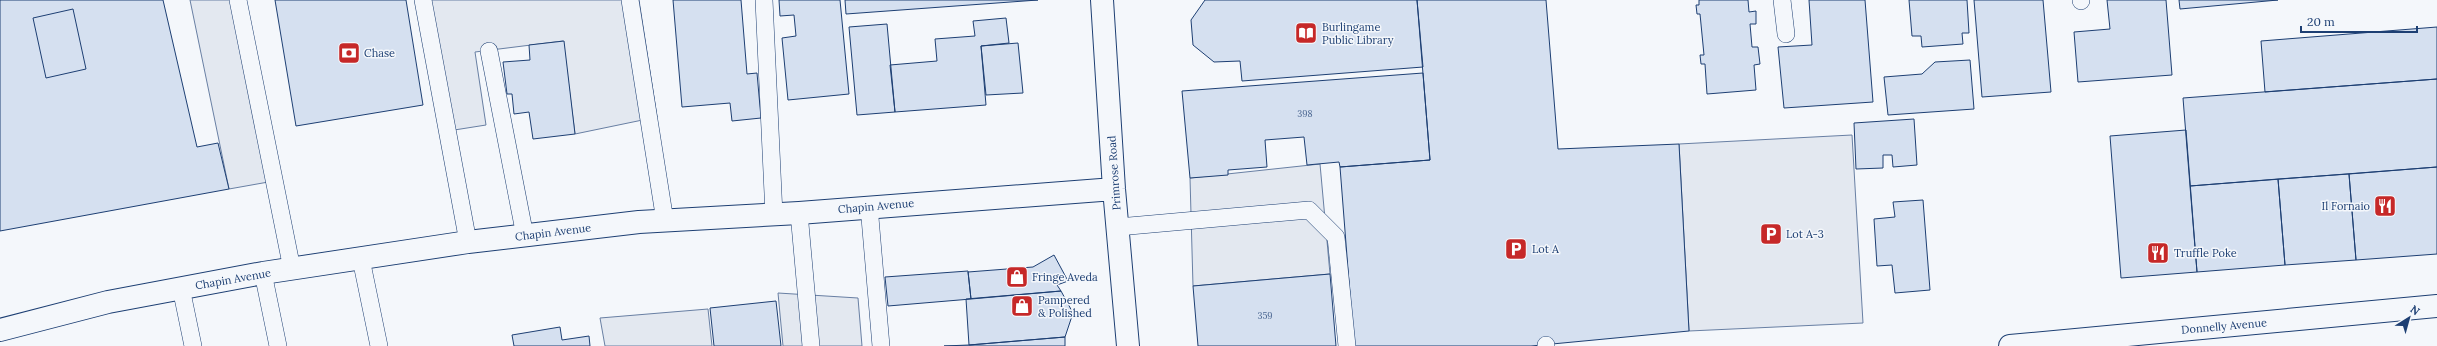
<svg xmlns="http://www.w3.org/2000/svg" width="2437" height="346" font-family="Lora,serif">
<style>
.parking{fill:#e3e8f0;stroke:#687fa3}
.building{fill:#d5e0f0;stroke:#1d3f73}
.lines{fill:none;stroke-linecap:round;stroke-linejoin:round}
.lane-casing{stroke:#1d3f73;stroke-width:18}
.street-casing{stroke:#1d3f73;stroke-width:24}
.lane{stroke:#f4f7fb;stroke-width:17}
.street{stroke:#f4f7fb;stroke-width:22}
.labels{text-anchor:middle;stroke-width:3;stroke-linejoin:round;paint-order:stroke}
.number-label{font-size:9px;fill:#4b6792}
.poi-label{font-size:11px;fill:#1d3f73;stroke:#f4f7fb;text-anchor:start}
.street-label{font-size:11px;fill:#1d3f73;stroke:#f4f7fb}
</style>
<rect width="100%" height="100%" fill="#f4f7fb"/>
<path class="parking" d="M190 0H238L274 181 229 189Z
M423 0H639L657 117 575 134 563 41 475 52 486 125 448 131Z
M1852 135 1863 323 1689 331 1679 144Z
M1320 164 1330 274 1193 286 1190 178Z
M778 293 858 298 862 346H783Z
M708 309 712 346H605L600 318Z"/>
<path class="building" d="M0 0H163L197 147 218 143 229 189 0 231Z
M275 0H406L423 105 296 126Z
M673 0H741L747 74 757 73 761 118 732 121 730 103 682 107Z
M779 0H840L849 94 788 100 782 38 796 36 794 15 780 16Z
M845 0H1038L846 14Z
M1205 0H1417L1423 67 1242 81 1240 61 1214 62 1193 45 1191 20Z
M1417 0H1546L1558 149 1679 144 1689 331 1531 346H1354L1340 167 1430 160Z
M1699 0H1748L1749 12 1756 11V24H1750L1752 47H1758L1760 64 1754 65 1756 90 1707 94 1705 64H1701L1700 55H1704L1700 14H1697L1696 5H1699Z
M1809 0H1865L1873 102 1784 108 1778 47 1812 45Z
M1909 0H1967L1969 33H1962L1963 44 1922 47 1921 36H1912Z
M1974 0H2043L2051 92 1982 97Z
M2107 0H2166L2172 75 2078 82 2074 32 2110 29Z
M2179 0H2278L2180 9Z
M73 9 86 69 46 78 33 18Z
M1006 18 1009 43 981 46 986 105 895 112 890 65 937 61 935 39 975 36 973 21Z
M887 24 895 112 857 115 849 27Z
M2437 27V79L2265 92 2261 41Z
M564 41 575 134 533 139 529 112 514 114 512 94H507L503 62 530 60 529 45Z
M1018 43 1023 93 986 95 981 46Z
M1970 60 1974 109 1888 115 1884 77 1922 74 1935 62Z
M1423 73 1430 160 1340 167 1339 162 1307 165 1304 137 1265 140 1267 167 1228 170V175L1190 178 1182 91Z
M2437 79V167L2190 186 2183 98Z
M1914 119 1917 165 1893 167 1892 155H1883V168L1856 169 1854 123Z
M2186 130 2197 272 2121 278 2110 136Z
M2437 167V254L2356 260 2349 174Z
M2349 174 2356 260 2285 265 2278 179Z
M2278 179 2285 265 2197 272 2190 186Z
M1923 200 1930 290 1895 293 1892 265 1877 266 1874 219 1895 217 1893 202Z
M1054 255 1068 281 1057 285 1061 291 971 299 968 272 1033 267Z
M968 271 971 299 888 306 885 277Z
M1330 274 1336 346H1198L1193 286Z
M1061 291 1073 313 1065 337 969 345 966 299Z
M776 301 781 346H714L710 308Z
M560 327 562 340 589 336 590 346H514L512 335Z
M1065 337V346H944L969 345Z"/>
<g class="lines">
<g class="lane-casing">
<path id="lane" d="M238 0 292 269
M423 0 468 242
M630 0 665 221
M764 0 774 215
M1782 0 1786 34
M2081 0V1
M489 51 525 236
M869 206 881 346
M799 213 811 346
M1118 227 1309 210 1336 237 1347 346
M361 259 379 346
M263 273 278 346
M181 288 193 346
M1546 345V346"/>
</g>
<g class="street-casing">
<path id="street" d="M1102 0 1114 189 1128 346
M0 330 108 302 263 273 468 242 639 222 799 213 1114 189
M2010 346 2437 306"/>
</g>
<use href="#lane" class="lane"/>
<use href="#street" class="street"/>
</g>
<defs>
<g id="library-square" transform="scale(1.15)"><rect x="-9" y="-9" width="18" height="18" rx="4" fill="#c62828" stroke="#f4f7fb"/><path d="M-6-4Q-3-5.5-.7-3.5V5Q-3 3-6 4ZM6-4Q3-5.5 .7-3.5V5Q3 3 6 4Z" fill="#fff"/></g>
<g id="bank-square" transform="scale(1.15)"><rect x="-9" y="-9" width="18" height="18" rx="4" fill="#c62828" stroke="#f4f7fb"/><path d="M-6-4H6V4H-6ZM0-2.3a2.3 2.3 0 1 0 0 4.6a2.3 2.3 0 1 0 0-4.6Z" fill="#fff"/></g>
<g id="restaurant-square" transform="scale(1.15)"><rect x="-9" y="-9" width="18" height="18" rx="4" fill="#c62828" stroke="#f4f7fb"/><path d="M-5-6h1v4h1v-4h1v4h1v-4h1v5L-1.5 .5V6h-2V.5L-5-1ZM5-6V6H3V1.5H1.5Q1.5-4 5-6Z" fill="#fff"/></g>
<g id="parking-square" transform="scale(1.15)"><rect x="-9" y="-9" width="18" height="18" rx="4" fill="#c62828" stroke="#f4f7fb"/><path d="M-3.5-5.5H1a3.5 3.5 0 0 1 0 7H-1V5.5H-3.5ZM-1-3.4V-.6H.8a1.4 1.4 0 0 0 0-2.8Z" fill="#fff"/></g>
<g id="shop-square" transform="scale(1.15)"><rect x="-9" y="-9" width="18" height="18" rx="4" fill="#c62828" stroke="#f4f7fb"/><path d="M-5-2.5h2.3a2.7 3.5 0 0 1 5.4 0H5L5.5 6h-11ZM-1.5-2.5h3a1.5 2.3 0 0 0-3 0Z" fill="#fff"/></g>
</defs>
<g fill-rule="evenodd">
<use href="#library-square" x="1306" y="33"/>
<use href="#bank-square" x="349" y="53"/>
<use href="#restaurant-square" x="2385" y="206"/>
<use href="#parking-square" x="1771" y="234"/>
<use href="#parking-square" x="1516" y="249"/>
<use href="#restaurant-square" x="2158" y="253"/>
<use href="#shop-square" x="1017" y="277"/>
<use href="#shop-square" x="1022" y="306"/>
</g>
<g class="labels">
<g class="number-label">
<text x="1305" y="117">398</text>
<text x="1265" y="319">359</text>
</g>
<g class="poi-label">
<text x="1322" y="31">Burlingame<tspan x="1322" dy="13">Public Library</tspan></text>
<text x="364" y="57">Chase</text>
<text x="2370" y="210" text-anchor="end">Il Fornaio</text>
<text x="1786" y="238">Lot A-3</text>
<text x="1532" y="253">Lot A</text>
<text x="2174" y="257">Truffle Poke</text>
<text x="1032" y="281">Fringe Aveda</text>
<text x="1038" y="304">Pampered<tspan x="1038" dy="13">&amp; Polished</tspan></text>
</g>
<g class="street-label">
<text transform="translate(1114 173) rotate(-94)" y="4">Primrose Road</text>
<text transform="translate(876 206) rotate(-5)" y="4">Chapin Avenue</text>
<text transform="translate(553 232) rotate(-7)" y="4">Chapin Avenue</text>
<text transform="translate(233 279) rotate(-10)" y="4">Chapin Avenue</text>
<text transform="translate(2224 326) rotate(-5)" y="4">Donnelly Avenue</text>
</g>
</g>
<g transform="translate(2409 318) rotate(37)" stroke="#f4f7fb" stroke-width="3" paint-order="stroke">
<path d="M0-3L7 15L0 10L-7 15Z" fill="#1d3f73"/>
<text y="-6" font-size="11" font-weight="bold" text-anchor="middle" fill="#1d3f73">N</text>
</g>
<path d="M2301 26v6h116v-6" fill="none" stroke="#1d3f73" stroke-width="2"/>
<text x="2307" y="26" font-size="12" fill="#1d3f73" stroke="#f4f7fb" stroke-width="3" paint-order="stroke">20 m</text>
</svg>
